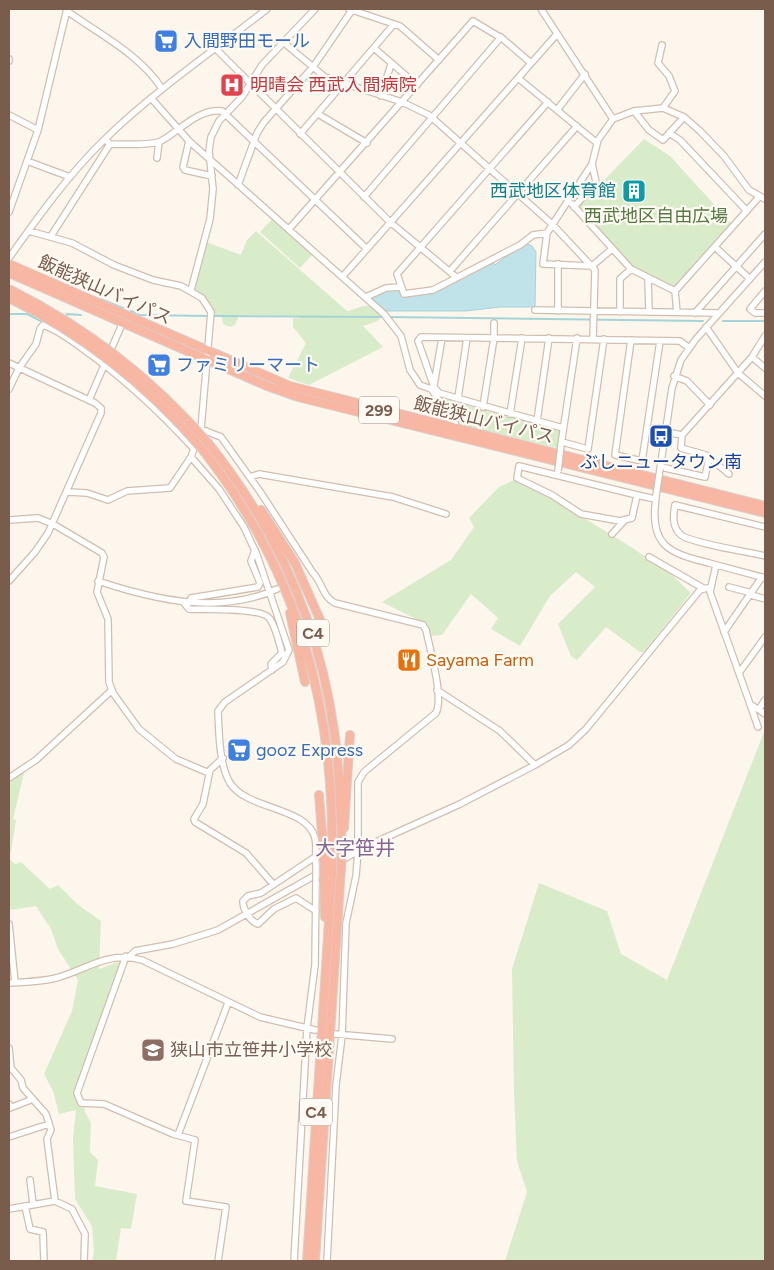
<svg xmlns="http://www.w3.org/2000/svg" width="774" height="1270" font-family="Figtree,'Noto Sans JP',sans-serif">
<style>
.green{fill:#d8ecc9}
.water{fill:#bfe3e8;stroke:#a5d3da}
.lines{fill:none;stroke-linecap:round;stroke-linejoin:round}
.stream{stroke:#a5d3da;stroke-width:2}
.minor-tunnel{stroke:#dcd0c4;stroke-width:5.5;stroke-dasharray:5.5 3;stroke-linecap:butt}
.minor-casing{stroke:#d1beb0;stroke-width:8}
.highway-casing{stroke:#dad1cd;stroke-width:10}
.minor{stroke:#fff;stroke-width:5.5}
.highway{stroke:#f7b7a3;stroke-width:8}
.minor-bridge-casing{stroke:#d1beb0;stroke-width:8;stroke-linecap:butt}
.highway-bridge-casing{stroke:#dad1cd;stroke-width:10;stroke-linecap:butt}
.minor-bridge{stroke:#fff;stroke-width:5.5}
.highway-bridge{stroke:#f7b7a3;stroke-width:8}
.labels{text-anchor:middle;stroke-width:4.5;stroke-linejoin:round;paint-order:stroke}
.shield{fill:#fffaf3;stroke:#a28b7f;stroke-width:1}
.shield-label{font-size:16px;font-weight:bold;fill:#7a5c4d}
.shop-label{font-size:18px;fill:#366cbe;stroke:#fffaf3;text-anchor:start}
.health-label{font-size:18px;fill:#be3a42;stroke:#fffaf3;text-anchor:start}
.culture-label{font-size:18px;fill:#0d838f;stroke:#fffaf3;text-anchor:end}
.park-label{font-size:18px;fill:#537a41;stroke:#fffaf3}
.street-label{font-size:18px;fill:#7a5c4d;stroke:#fffaf3}
.transit-label{font-size:18px;fill:#164399;stroke:#fffaf3}
.food-label{font-size:18px;fill:#c56008;stroke:#fffaf3;text-anchor:start}
.education-label{font-size:18px;fill:#785e54;stroke:#fffaf3;text-anchor:start}
.quarter-label{font-size:20px;fill:#846695;stroke:#fffaf3}
</style>
<rect width="100%" height="100%" fill="#fdf6ec"/>
<path class="green" d="M644 139 670 156 732 224 676 287 673 288 633 267 579 209V206Z
M273 218 313 254 300 268 260 232Z
M256 231 347 311C364 307 367 300 381 314L378 321 334 336 363 326 383 347 309 385 288 378 306 343 293 327V318H300L299 316 239 315 235 325 230 327 223 324 222 315H214C212 300 199 298 194 287L206 242 241 255 247 240Z
M438 396 482 410 559 429 561 431 558 448 460 425Z
M514 480 555 500 631 547 671 574 691 593 644 652H640L606 627 577 660 571 656 558 624 595 587 576 572 550 596 520 646 491 629 498 618 471 594 442 635 431 636 424 623 382 602 451 560 474 527 469 518 499 487Z
M764 732 765 1261H505L527 1192 517 1161 514 1093 512 969 539 883 607 911 621 954 667 980Z
M24 773 13 819 16 820 11 852 9 855V786L11 779Z
M9 858 15 864 21 862 50 889 58 885 77 904 101 921 99 969 121 961 79 1095 84 1100 85 1112 91 1123 90 1152 98 1160 95 1186 137 1194 131 1229 121 1228 116 1261H92L94 1251 92 1226 75 1199 73 1138 76 1110 59 1114 53 1091 44 1074 72 1011 78 980 58 949 51 929 36 906 11 910 9 902Z"/>
<path class="water" d="M525 243 532 246 536 252 535 307H500L466 311H384L370 298 387 290H400L403 297 435 292 492 260 495 265Z"/>
<g class="lines">
<path class="stream" d="M98 298 123 308
M131 311 140 315 208 316
M9 314H27L45 323
M213 316 383 317
M65 317 67 314 81 315
M388 317 703 321
M723 321H765"/>
<path class="minor-tunnel" d="M281 588 306 576"/>
<g class="minor-casing">
<path id="minor" d="M349 9 400 26 439 60
M541 9 613 119
M67 11C99 34 141 55 162 89
M283 42 325 77 402 102 429 115 552 224 595 270 593 339
M662 45 658 63 669 76 675 91 663 108
M374 48 417 85
M216 49 390 222 456 277
M9 59V61
M518 78 597 143
M381 96 391 64
M151 98 189 141 384 314 401 336 410 370 420 385 431 389 455 422 454 429
M557 110 585 74
M634 111 649 130 663 140 684 117
M318 114 367 143
M9 115 38 130
M669 133 680 140 747 211
M300 134 394 24
M105 139 110 144C122 144 151 146 161 141 181 130 197 109 222 111L367 249
M189 141 183 167 185 170 212 176
M157 158 159 142
M27 161 70 177
M592 164 547 233 543 264 592 266 612 249
M238 185 257 133 264 122 313 67 352 10
M364 197 501 37
M572 204 631 269 675 291
M574 207 596 182 592 164 598 140 613 119 634 111 663 108 684 117 700 131 724 156 749 190 765 199
M9 212 38 130 67 9
M289 229 473 21 503 39 531 63
M29 231 72 243 114 265 153 280 181 286 202 298 211 312 201 429 191 457 170 488 127 491 108 500 87 493 68 492
M547 233 533 235 520 245 433 290 404 294 397 274 548 102
M51 236 110 144
M715 247 750 279
M9 258C38 217 68 175 104 140 154 91 212 52 267 9
M558 264V311
M450 271 577 126
M343 276 557 34
M648 278 649 312
M191 290 210 219 213 189 209 151 211 137 219 121 242 97 262 65 315 9
M765 291 750 309 755 313H765
M366 297 386 288 401 287
M535 310 719 313
M620 312V279L631 269
M677 312 675 291 760 196
M695 313 765 234
M706 327 738 373 765 396
M631 340 615 455 642 461 660 341
M752 357 765 368
M9 363 95 403 101 408V413L48 533 35 552 9 581
M674 376 687 381 710 405
M434 385 442 338
M9 389 19 368 36 344 40 329 43 325C57 330 71 340 83 349 124 378 160 412 194 449
M458 398 467 338
M89 400 123 322
M483 407 494 338V323
M510 414 522 338
M537 421 549 338
M563 428 439 393 434 387 418 341 421 337 680 341 689 348
M201 429 221 437 261 493 313 573C322 582 322 596 335 603L423 625 426 630C430 650 444 697 436 713L364 772 358 782V851L356 876 346 923 342 1036 336 1085 327 1261
M666 432 682 435 752 357 765 336
M682 435 681 448 706 455 729 474
M562 442 588 449 604 339
M561 445 577 338
M191 457 219 489 244 527 257 555 289 650 283 662 225 702 218 711C219 733 219 764 230 783 247 810 308 807 315 838 317 846 315 857 316 865
M661 467 705 477 709 458
M660 469 672 388 681 360 696 339 765 262
M250 477 259 474 393 497 446 514
M637 495 632 518 620 521 581 514 552 495 517 478 519 466 637 495 655 499
M656 498C649 545 668 553 709 563 728 568 747 573 765 578
M9 520 38 518 53 524 102 553 104 557 97 592 108 619 109 682 113 693 139 729 176 759 209 773
M765 527 675 505C673 516 672 527 681 535 691 543 749 552 765 556
M612 534 624 521
M649 557 703 588
M716 565 710 592 750 704 765 714
M98 581C155 600 220 615 277 589
M729 587 752 593
M751 595 765 599
M184 603 189 609C205 610 263 607 270 619 276 628 279 642 282 653L271 664 272 670
M189 603 191 598 258 587 260 583 251 561 255 550
M724 632 762 577
M739 673 765 637
M437 690 500 731 535 765
M750 704 758 727
M759 709 765 700
M223 758 210 770 203 804 194 819 195 822 246 853 273 884
M9 778 36 760 112 690
M315 857 261 893 248 896 243 901C243 910 250 921 258 924L274 909 296 898 316 911
M9 924 15 982
M126 956 77 1093 81 1103 104 1104 173 1134 195 1140 186 1201 226 1207 218 1261
M129 957 135 951 173 944 218 930 367 846 460 804 535 765 569 745 586 729 700 590 711 587
M9 983C24 982 40 982 56 978 88 969 107 951 142 960L260 1017 315 1030
M335 1034 392 1039
M9 1048 11 1068H9
M11 1068 21 1080 23 1088 46 1114 51 1130 47 1139 55 1201
M9 1104 10 1108 33 1099
M178 1135 228 1003
M9 1137 49 1124
M30 1180 33 1204
M25 1206 30 1229 43 1232 44 1261
M9 1209 55 1201 72 1209 85 1234 84 1261
M294 1261 307 1028 315 965 316 882"/>
</g>
<g class="highway-casing">
<path id="highway" d="M9 264 290 386 765 506
M9 273 267 386 298 397 765 513
M209 444C275 527 319 624 334 730 340 769 340 808 342 847
M202 449C296 569 334 701 332 852
M261 510 295 563 321 622
M290 613 305 682
M319 795 324 857
M344 828 350 735
M324 879 325 917
M307 1261 332 874
M315 1261 341 869"/>
</g>
<use href="#minor" class="minor"/>
<use href="#highway" class="highway"/>
<g class="minor-bridge-casing">
<path id="minor-bridge" d="M558 471 561 445
M656 496 660 469
M316 865V882"/>
</g>
<g class="highway-bridge-casing">
<path id="highway-bridge" d="M9 289C88 329 151 377 209 444
M9 298C84 335 148 386 202 449
M341 869 342 847
M332 874V852
M324 879V857"/>
</g>
<use href="#minor-bridge" class="minor-bridge"/>
<use href="#highway-bridge" class="highway-bridge"/>
</g>
<defs>
<g id="supermarket-square" transform="scale(1.25)"><rect x="-9" y="-9" width="18" height="18" rx="4" fill="#3f7fe0" stroke="#fffaf3"/><path d="M-6-5.5h2.5l.6 2H6L4.5 2H-2.5L-4.4-4H-6ZM-1.5 3.2a1.3 1.3 0 1 0 .1 0ZM3 3.2a1.3 1.3 0 1 0 .1 0Z" fill="#fff"/></g>
<g id="hospital-square" transform="scale(1.25)"><rect x="-9" y="-9" width="18" height="18" rx="4" fill="#e0444e" stroke="#fffaf3"/><path d="M-5-5h3v3.5h4V-5h3V5h-3V1.5h-4V5h-3Z" fill="#fff"/></g>
<g id="building-square" transform="scale(1.25)"><rect x="-9" y="-9" width="18" height="18" rx="4" fill="#0f9aa8" stroke="#fffaf3"/><path d="M-4-6H4V6H1V3H-1V6H-4ZM-2.5-4.3h1.7v1.8h-1.7ZM.8-4.3h1.7v1.8H.8ZM-2.5-1h1.7V.8h-1.7ZM.8-1h1.7V.8H.8Z" fill="#fff"/></g>
<g id="bus-square" transform="scale(1.25)"><rect x="-9" y="-9" width="18" height="18" rx="4" fill="#1a4fb4" stroke="#fffaf3"/><path d="M-5-6H5V4H4V6H2V4H-2V6H-4V4H-5ZM-3.5-4V0h7V-4ZM-3.5 1.2v1.5H-2V1.2ZM2 1.2v1.5H3.5V1.2Z" fill="#fff"/></g>
<g id="restaurant-square" transform="scale(1.25)"><rect x="-9" y="-9" width="18" height="18" rx="4" fill="#e8710a" stroke="#fffaf3"/><path d="M-5-6h1v4h1v-4h1v4h1v-4h1v5L-1.5 .5V6h-2V.5L-5-1ZM5-6V6H3V1.5H1.5Q1.5-4 5-6Z" fill="#fff"/></g>
<g id="school-square" transform="scale(1.25)"><rect x="-9" y="-9" width="18" height="18" rx="4" fill="#8d6e63" stroke="#fffaf3"/><path d="M0-5L7-2L0 1L-7-2ZM-4 1L0 2.5L4 1V4Q0 6-4 4Z" fill="#fff"/></g>
</defs>
<g fill-rule="evenodd">
<use href="#supermarket-square" x="166" y="41"/>
<use href="#hospital-square" x="232" y="85"/>
<use href="#building-square" x="634" y="191"/>
<use href="#supermarket-square" x="159" y="365"/>
<use href="#bus-square" x="661" y="436"/>
<use href="#restaurant-square" x="409" y="660"/>
<use href="#supermarket-square" x="239" y="750"/>
<use href="#school-square" x="153" y="1050"/>
</g>
<g class="labels">
<g class="shield">
<rect x="359" y="396.5" width="40" height="27" rx="4"/>
<rect x="297" y="619.5" width="32" height="27" rx="4"/>
<rect x="300" y="1098.5" width="32" height="27" rx="4"/>
</g>
<g class="shield-label">
<text x="379" y="416">299</text>
<text x="313" y="639">C4</text>
<text x="316" y="1118">C4</text>
</g>
<g class="shop-label">
<text x="184" y="47">入間野田モール</text>
<text x="176" y="371">ファミリーマート</text>
<text x="256" y="756">gooz Express</text>
</g>
<g class="health-label">
<text x="250" y="91">明晴会 西武入間病院</text>
</g>
<g class="culture-label">
<text x="616" y="197">西武地区体育館</text>
</g>
<g class="park-label">
<text x="656" y="222">西武地区自由広場</text>
</g>
<g class="street-label">
<text transform="translate(105 290) rotate(24)" y="6">飯能狭山バイパス</text>
<text transform="translate(484 420) rotate(14)" y="6">飯能狭山バイパス</text>
</g>
<g class="transit-label">
<text x="661" y="468">ぶしニュータウン南</text>
</g>
<g class="food-label">
<text x="426" y="666">Sayama Farm</text>
</g>
<g class="education-label">
<text x="170" y="1056">狭山市立笹井小学校</text>
</g>
<g class="quarter-label">
<text x="355" y="855">大字笹井</text>
</g>
</g>
<rect width="774" height="1270" fill="none" stroke="#7a5c4d" stroke-width="20"/>
</svg>
